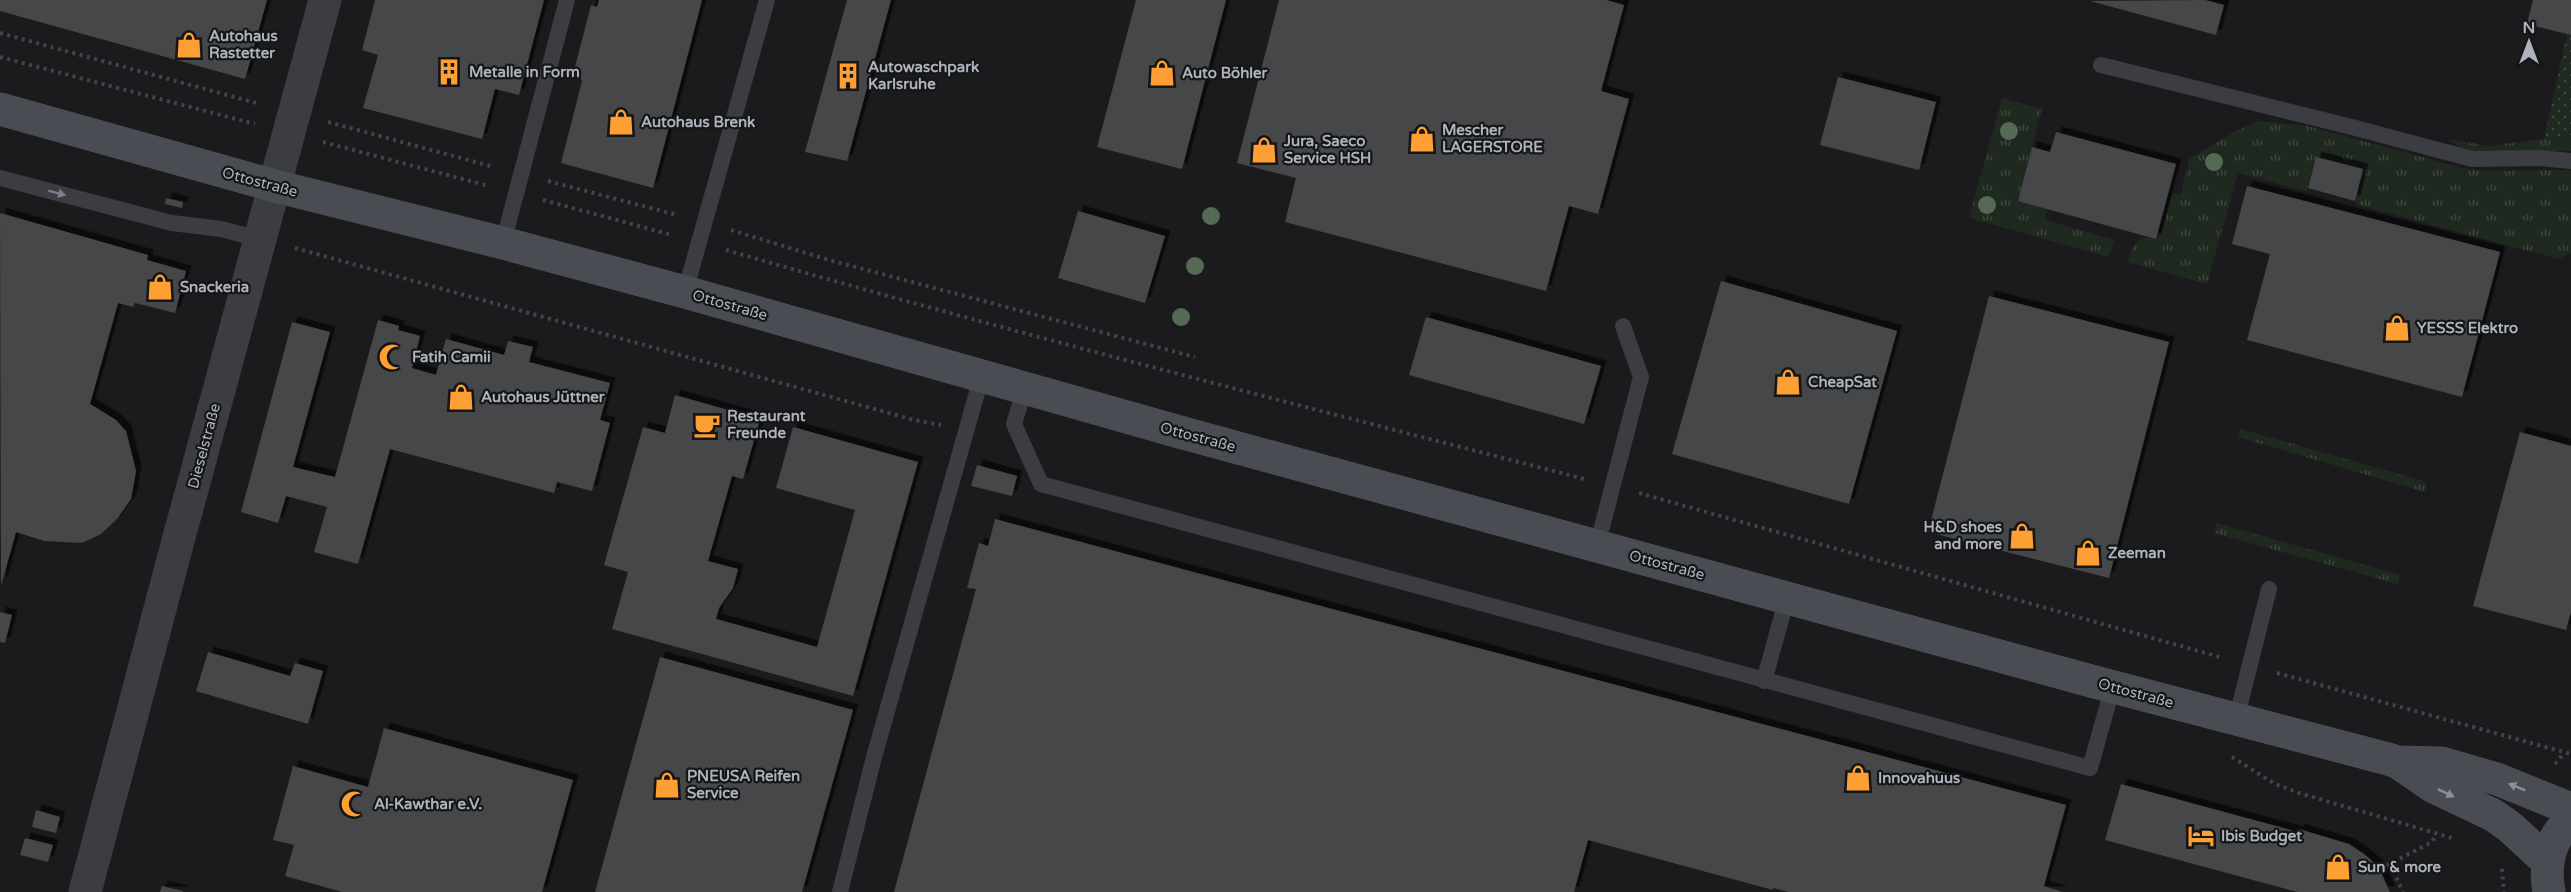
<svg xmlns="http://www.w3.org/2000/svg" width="2571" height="892" font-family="'Varela Round',sans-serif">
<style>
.grass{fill:url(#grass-tufts)}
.park{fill:url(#park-dots)}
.building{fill:#45464a;filter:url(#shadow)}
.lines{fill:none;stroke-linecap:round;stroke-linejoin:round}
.path{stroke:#41454a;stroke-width:4;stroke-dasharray:3 4.5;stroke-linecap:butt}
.service{stroke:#3b3d43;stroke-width:16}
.minor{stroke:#3b3d43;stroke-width:33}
.secondary{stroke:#494d53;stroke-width:33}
.tree{fill:#556955}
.oneway{fill:#7a7e86}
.oneway2{fill:#8a9098}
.labels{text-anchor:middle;stroke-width:4.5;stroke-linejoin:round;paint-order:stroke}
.poi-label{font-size:15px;font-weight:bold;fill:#adb4bd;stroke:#161618;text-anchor:start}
.street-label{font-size:15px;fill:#adb4bd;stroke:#161618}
</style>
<defs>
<pattern id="grass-tufts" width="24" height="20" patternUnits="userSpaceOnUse" patternTransform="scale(1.5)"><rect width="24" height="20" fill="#202920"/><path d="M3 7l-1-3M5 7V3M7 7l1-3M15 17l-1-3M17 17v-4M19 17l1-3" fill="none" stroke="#3e463e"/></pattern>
<pattern id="park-dots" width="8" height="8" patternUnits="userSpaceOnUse" patternTransform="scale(1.5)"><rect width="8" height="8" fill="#202920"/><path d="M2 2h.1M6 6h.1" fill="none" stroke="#3e463e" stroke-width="1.8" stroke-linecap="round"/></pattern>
<filter id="shadow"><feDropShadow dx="5.5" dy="-5.5" stdDeviation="0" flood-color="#0009"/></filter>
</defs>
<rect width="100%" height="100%" fill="#1b1b1d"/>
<path class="grass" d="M2002 98 2042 109 2018 201 2047 209 2045 220 2114 240 2109 257 1969 218Z
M2259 121 2307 126 2467 169 2484 171 2571 170V253L2558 259 2355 204 2363 169 2316 157 2306 191 2238 173 2207 284 2128 262C2132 246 2136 234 2156 239L2160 235 2172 193 2181 195 2189 159 2234 132Z
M2571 135V151H2470L2459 147 2449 139 2489 146Z
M2240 429 2427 482 2425 492 2238 437Z
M2216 523 2400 575 2398 584 2214 533Z"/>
<path class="park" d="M2567 34 2571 35V135L2544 139Z"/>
<path class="building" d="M0 0H267L245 79 0 11Z
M375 0H544L519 95 495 89 482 139 363 108 378 55 362 50Z
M599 0H702L653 188 561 163 582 81 575 67 591 5 597 7Z
M847 0H891L847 161 805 152Z
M1136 0H1226L1182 169 1097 147Z
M1279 0H1606L1624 5 1601 91 1629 99 1598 214 1569 206 1546 291 1285 222 1296 178 1237 163Z
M2205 0 2224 5 2216 35 2090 1Z
M2533 0H2571V35L2527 24Z
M1838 77 1936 102 1919 170 1820 145Z
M2056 132 2176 164 2156 239 2018 201 2032 147 2050 152Z
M2316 157 2363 169 2355 201 2308 188Z
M2247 186 2500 252 2462 397 2247 340 2270 254 2232 244Z
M166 198 183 202 182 208 165 204Z
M1078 211 1165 236 1145 303 1058 278Z
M0 213 148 255 147 260 186 271 175 313 135 303 133 307 118 303 90 404 116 420 126 431 136 471 131 499 117 519 101 534 82 543 44 541 16 532 1 586Z
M1721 281 1897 331 1849 504 1672 454Z
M1989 296 2169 342 2109 578 1928 532Z
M1426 317 1601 366 1584 424 1409 375Z
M378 320 399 326 398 330 420 336 412 368 436 375 446 339 504 355 508 341 533 347 529 362 610 383 600 420 610 423 592 491 557 482 554 493 390 449 358 564 314 552 327 507 286 496 278 523 241 512 292 322 330 332 293 467 335 477Z
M675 395 760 419 743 479 732 476 708 561 738 569 733 588 719 608 716 619 817 647 855 510 776 488 793 427 918 462 853 696 612 629 628 572 604 565 643 427 665 433Z
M2520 432 2571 446V612L2566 630 2473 606Z
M977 465 1017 476 1012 496 971 486Z
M995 519 2066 805 2044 886 2063 892H1788L1773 888V890L1588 840 1574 892H894L976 589 967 588 979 543 988 546Z
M0 612 12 615 5 643 0 642Z
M208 652 290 676 295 663 323 671 308 724 196 691Z
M660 657 853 710 802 892H595Z
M384 728 573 780 542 892H342L285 876 294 845 273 840 293 766 368 787Z
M2121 784 2298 832 2299 829 2349 844 2364 854 2378 866 2390 892H2297L2105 840Z
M36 810 60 817 56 833 32 827Z
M25 838 53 845 48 862 20 855Z
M162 886 183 891V892H160Z"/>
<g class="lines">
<path class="path" d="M0 33 260 104
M0 57 255 124
M328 122 494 167
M323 142 489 186
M548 181 677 215
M543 200 672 235
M731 230 829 260 1195 357
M295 248 914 420 941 425
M726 250C1011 333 1300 405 1588 480
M1639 493 2223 658
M2277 673 2571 754
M2232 757 2275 784 2299 793 2452 838
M2555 764 2564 753
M2390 864 2403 892
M2380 869 2432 842 2436 834
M2502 869 2504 892"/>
<path class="service" d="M2101 65 2352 127 2472 159 2540 158 2571 161
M0 178 172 223 221 229 260 239
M503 243 567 0
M685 292 767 0
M1025 387 1014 424 1041 484 2090 768 2113 686
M1597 546 1641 377 1623 326
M1764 681 1787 598
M2236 720 2269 589
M840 892 874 757 982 375"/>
<path class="minor" d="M85 892 178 541 325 0"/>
<path class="secondary" d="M0 109 275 186 503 243 685 292 1176 431 2091 681 2388 759 2397 762 2432 786 2493 815 2510 827 2547 861
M2397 762 2442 763 2497 779 2571 809
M2549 892C2544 866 2549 838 2571 820"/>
</g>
<g class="tree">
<circle cx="2009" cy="131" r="9"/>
<circle cx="2214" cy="162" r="9"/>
<circle cx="1987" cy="205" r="9"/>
<circle cx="1211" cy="216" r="9"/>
<circle cx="1195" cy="266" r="9"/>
<circle cx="1181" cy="317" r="9"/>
</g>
<defs><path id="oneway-solid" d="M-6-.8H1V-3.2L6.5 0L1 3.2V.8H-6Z" transform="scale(1.5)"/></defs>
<use class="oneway" href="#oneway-solid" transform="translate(57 193) rotate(15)"/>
<g class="oneway2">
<use href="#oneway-solid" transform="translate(2517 787) rotate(-158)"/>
<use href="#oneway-solid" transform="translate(2446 793) rotate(26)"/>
</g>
<defs>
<g id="shop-bare" transform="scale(2.07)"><path d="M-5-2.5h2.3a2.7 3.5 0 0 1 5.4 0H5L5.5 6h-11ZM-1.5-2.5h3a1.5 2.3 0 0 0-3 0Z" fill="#fd9f33" stroke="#161618" stroke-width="2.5" paint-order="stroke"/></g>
<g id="building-bare" transform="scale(2.07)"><path d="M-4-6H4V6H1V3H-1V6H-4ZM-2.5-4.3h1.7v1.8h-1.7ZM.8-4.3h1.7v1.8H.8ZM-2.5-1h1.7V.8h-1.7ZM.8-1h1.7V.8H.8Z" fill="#fd9f33" stroke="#161618" stroke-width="2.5" paint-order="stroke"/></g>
<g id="mosque-bare" transform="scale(2.07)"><path d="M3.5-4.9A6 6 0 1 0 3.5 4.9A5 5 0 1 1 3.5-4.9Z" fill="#fd9f33" stroke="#161618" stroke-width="2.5" paint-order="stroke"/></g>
<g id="cafe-bare" transform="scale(2.07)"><path d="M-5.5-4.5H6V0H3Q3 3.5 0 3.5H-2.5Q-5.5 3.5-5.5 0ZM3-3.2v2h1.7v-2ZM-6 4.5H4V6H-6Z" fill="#fd9f33" stroke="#161618" stroke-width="2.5" paint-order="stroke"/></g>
<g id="hotel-bare" transform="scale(2.07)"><path d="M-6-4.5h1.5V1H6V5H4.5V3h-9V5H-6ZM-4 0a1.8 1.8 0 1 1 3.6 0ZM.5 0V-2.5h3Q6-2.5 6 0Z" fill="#fd9f33" stroke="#161618" stroke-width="2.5" paint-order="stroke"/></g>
</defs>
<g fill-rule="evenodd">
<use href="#shop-bare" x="189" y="45"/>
<use href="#building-bare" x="449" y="72"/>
<use href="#shop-bare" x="1162" y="73"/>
<use href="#building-bare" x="848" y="76"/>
<use href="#shop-bare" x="621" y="122"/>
<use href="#shop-bare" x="1422" y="139"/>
<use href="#shop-bare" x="1264" y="150"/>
<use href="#shop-bare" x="160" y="287"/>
<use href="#shop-bare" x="2397" y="328"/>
<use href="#mosque-bare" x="392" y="357"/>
<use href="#shop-bare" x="1788" y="382"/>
<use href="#shop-bare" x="461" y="397"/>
<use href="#cafe-bare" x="707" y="425"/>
<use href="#shop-bare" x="2022" y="536"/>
<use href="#shop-bare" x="2088" y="553"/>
<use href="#shop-bare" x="1858" y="778"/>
<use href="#shop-bare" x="667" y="785"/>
<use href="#mosque-bare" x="354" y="804"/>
<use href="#hotel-bare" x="2201" y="836"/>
<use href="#shop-bare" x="2338" y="867"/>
</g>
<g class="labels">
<g class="poi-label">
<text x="209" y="41">Autohaus<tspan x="209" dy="17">Rastetter</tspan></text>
<text x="868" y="72">Autowaschpark<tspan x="868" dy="17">Karlsruhe</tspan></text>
<text x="469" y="77">Metalle in Form</text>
<text x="1182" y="78">Auto Böhler</text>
<text x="641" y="127">Autohaus Brenk</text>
<text x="1442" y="135">Mescher<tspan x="1442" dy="17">LAGERSTORE</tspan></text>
<text x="1284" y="146">Jura, Saeco<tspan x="1284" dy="17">Service HSH</tspan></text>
<text x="180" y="292">Snackeria</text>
<text x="2417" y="333">YESSS Elektro</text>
<text x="412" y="362">Fatih Camii</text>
<text x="1808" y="387">CheapSat</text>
<text x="481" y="402">Autohaus Jüttner</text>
<text x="727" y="421">Restaurant<tspan x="727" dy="17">Freunde</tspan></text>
<text x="2002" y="532" text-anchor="end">H&amp;D shoes<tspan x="2002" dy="17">and more</tspan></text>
<text x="2108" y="558">Zeeman</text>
<text x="687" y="781">PNEUSA Reifen<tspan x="687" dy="17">Service</tspan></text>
<text x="1878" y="783">Innovahuus</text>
<text x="374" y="809">Al-Kawthar e.V.</text>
<text x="2221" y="841">Ibis Budget</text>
<text x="2358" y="872">Sun &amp; more</text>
</g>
<g class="street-label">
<text transform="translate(260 182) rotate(15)" y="5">Ottostraße</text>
<text transform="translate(730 305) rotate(16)" y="5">Ottostraße</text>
<text transform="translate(1198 437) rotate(15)" y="5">Ottostraße</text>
<text transform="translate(204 446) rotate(-75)" y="5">Dieselstraße</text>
<text transform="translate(1667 565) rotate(15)" y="5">Ottostraße</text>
<text transform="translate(2136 693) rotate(15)" y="5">Ottostraße</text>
</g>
</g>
<g transform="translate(2529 42)" stroke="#161618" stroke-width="4.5" paint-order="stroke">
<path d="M0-4.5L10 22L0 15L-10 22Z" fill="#adb4bd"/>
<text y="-9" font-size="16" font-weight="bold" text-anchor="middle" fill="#adb4bd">N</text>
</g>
</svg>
